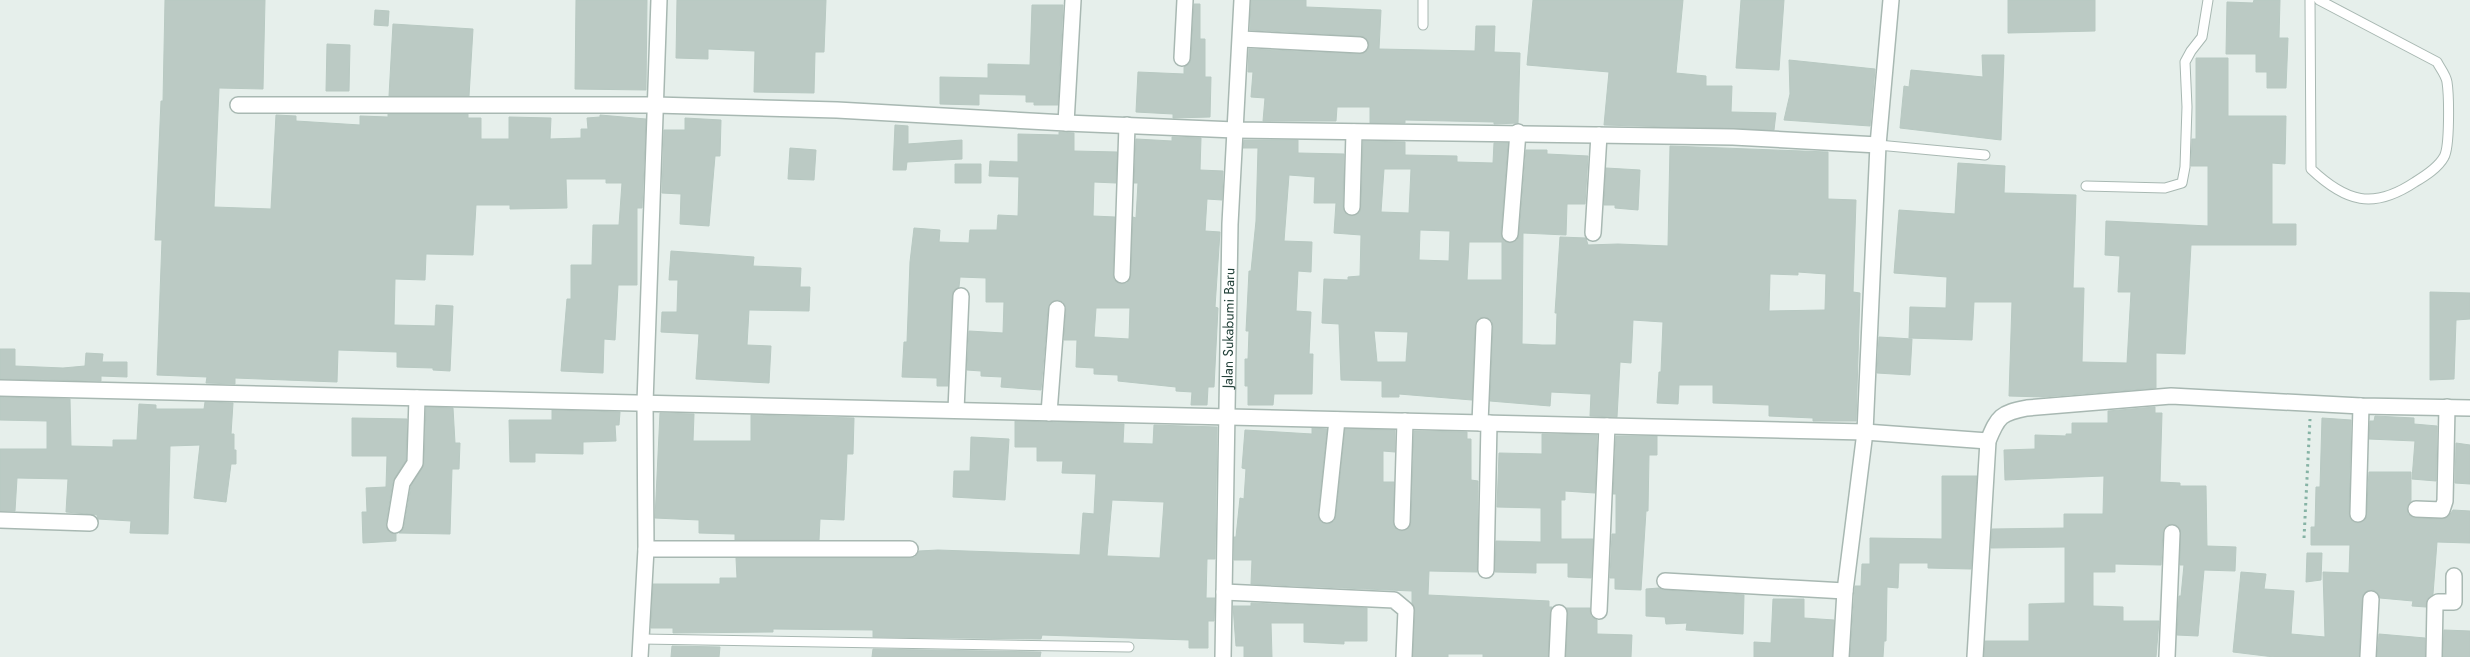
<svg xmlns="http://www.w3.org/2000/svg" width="2470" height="657" font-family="Jost,sans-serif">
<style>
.building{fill:#bbcac4;stroke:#b8c9c2;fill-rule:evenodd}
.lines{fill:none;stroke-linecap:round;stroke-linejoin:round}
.service-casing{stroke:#a8b8b2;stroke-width:11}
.minor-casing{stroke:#a8b8b2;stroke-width:18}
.path{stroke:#86b3a5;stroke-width:3;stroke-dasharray:2.5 4;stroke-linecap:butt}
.service{stroke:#fff;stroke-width:9}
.minor{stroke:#fff;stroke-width:15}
.labels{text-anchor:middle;stroke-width:4;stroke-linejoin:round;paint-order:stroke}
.street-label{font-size:14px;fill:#24423a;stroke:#f7fbf9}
</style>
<rect width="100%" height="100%" fill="#e6efeb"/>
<path class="building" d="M165 0H265L263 89 219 88 214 207 271 209 276 115 296 116V121L360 125V116L388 117V114H468V118H481V139H509V117L551 118 550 139 581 138V129H588L587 118 600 117V115L646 119 642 208H637V285H618L615 340 604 339 603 373 561 371 567 299H571V265H592L593 225H619L622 183H606V179H566L567 208 510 209V205H476L473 255 426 254 425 280 395 279 394 325 435 326 436 305 453 306 450 371 433 370V368L397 367V352L338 350 337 382 235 378V384L206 383 207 377 157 375 162 240H155L161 101H163Z
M576 0H647L646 90 575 89Z
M677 0H826L824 52H815L814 93 754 92 755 51 708 49V59L676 58Z
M1251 0H1306V7L1381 10 1379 49 1475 51 1476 26H1495L1494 52 1520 53 1518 123 1494 124V122L1405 120V123H1370V107H1337L1336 121H1263L1265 98 1251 97 1253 72H1248L1249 49 1360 54 1368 50 1369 45 1365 37 1360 36 1250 30Z
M1533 0H1683L1676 73 1706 76V86H1732L1731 112 1776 113 1774 130 1604 125 1609 72 1527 65Z
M1741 0H1784L1779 70 1736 68Z
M2008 0H2095V31L2008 33Z
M2254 0H2280L2279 38H2288L2286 88H2267V72H2256V54H2226L2227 2 2253 3Z
M1194 4H1200V39H1205V77H1211L1210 117 1173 118V114L1136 112 1138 72 1184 74V67L1190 63 1191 58Z
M1032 5H1063L1058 105H1034V102H1026V95L979 94V105L940 104V77L988 78V64L1030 65Z
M375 10 389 11 388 26 374 25Z
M393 24 473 29 469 96H389Z
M327 44 350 45 349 91H326Z
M1982 55H2004L2001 140 1900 128 1904 86 1909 87 1911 70 1983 77Z
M2196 58H2228V116H2286L2285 164 2272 163V224H2296V245H2191L2185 354 2156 353V388L2043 397 2009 396 2012 302H1974L1972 340 1909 338 1910 307 1946 308 1947 277 1894 273 1899 210 1955 214 1958 163 2005 166 2004 193 2076 195 2073 288H2084L2082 362 2127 363 2131 292H2118L2120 256 2105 255 2106 221 2208 226V166H2191L2192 139H2196Z
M1789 60 1875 69 1870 126 1784 120 1790 94Z
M685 118 721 120 720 156H715L709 226 680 224 681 194 662 193 664 130H685Z
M895 125 908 126V144L962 140V159L907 162 906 170H893Z
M1059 132 1074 133V151L1117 152 1116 183 1094 182 1093 216 1115 217 1113 275 1114 280 1121 284 1127 283 1131 275 1133 217 1136 218 1138 183H1134L1136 139 1172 141V137L1201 138 1200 170 1223 171 1222 200 1207 199 1205 231 1220 232 1215 307 1218 308 1214 387H1208L1207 405H1191L1192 392 1176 391V387L1118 381V375L1094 374V368L1076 367 1077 340H1064L1066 309 1063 302 1058 300 1053 301 1048 308 1041 390 1001 387 1002 377 981 376V371L967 370 969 331 1003 333 1004 302H986V278L960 277 959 287 953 291 948 386H937V378L902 377 904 342H907L910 262 914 228 940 230 939 242 969 243 970 230H997L998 215 1018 216 1019 177 989 176 990 161 1018 162V134L1059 135ZM1096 308H1130L1129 339 1094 337Z
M1244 140H1298V153L1344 154 1343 207 1347 215 1352 216 1360 212 1361 207 1363 141 1405 142V155L1457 156V162L1493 163 1494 143H1508L1501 233 1504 241 1510 243 1517 240 1519 235 1526 150H1547V154L1588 156 1585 204H1567L1566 235 1523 233 1522 344 1542 345H1556L1557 313H1555L1560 237 1586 238 1588 245 1618 244 1668 246 1670 146 1828 152V199L1856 200 1853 292 1860 293 1856 421H1813V418L1769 416V405L1713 403V385H1679L1678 404 1657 403 1659 372H1661L1663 322 1633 320 1631 363 1620 362 1617 417 1590 416 1591 394 1551 392 1550 406 1490 401 1493 326 1492 321 1485 317 1479 318 1475 325 1472 400 1399 394V397H1382V381L1341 380 1339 324 1322 323 1324 279 1348 280V277L1360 276 1361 235 1334 233 1336 203H1314L1315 177 1289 175 1284 241 1312 242 1311 272 1298 271 1296 311 1311 312 1309 354H1313L1312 394H1274L1273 405H1248V386H1245V359H1248L1249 331H1246L1249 271H1251L1256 221 1258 148H1243ZM1384 169H1411L1409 213 1381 212ZM1420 230 1450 231 1449 261 1419 260ZM1469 242H1502V280H1467ZM1798 272 1826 274 1825 310 1769 311 1770 274 1798 275ZM1374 331 1408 332 1406 362H1377Z
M790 148 816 150 814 180 788 179Z
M955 164H981V183H955Z
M1606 168 1640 170 1638 210 1615 208V205H1604Z
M671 251 754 257 753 266 801 268 800 287H810L809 311 749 310 747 345 771 346 769 383 696 379 699 334 661 332 662 312H677L678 280H669Z
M2430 292 2470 293V319L2456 320 2454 379 2430 380Z
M1879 337 1912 339 1910 375 1877 373Z
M0 349H15V366L63 368 85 366 86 353 103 354 102 362H127V377L101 376V381L0 379Z
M0 397 70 399 71 446 113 447V440H137L139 404 156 405V409H204L205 402 233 403 231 434H234V450H236V464H231L226 502 194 498 200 445 170 446 168 534 130 533 131 521 98 519 97 515 66 512 68 479 17 478 15 511H0V449H47V421L0 420Z
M426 407 453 408 455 443H460L459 469H452L450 534 399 533 404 527 411 486 424 464Z
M2155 407V413H2162L2160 482 2180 483V486H2206L2207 546 2236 547 2235 571 2204 570 2198 636 2177 635 2179 596H2181L2184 565H2180V529L2172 524 2167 525 2163 532 2161 565 2115 564V572H2093V606L2123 607V621H2159L2156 657H1984L1985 641H2029V604L2065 603V547L1991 548 1992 529 2064 528V514H2103L2104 476 2005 480 2004 450 2035 449V435L2066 436V434H2072V423H2108V411Z
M552 410 620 412 619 425H615L616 441 583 442V454L535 453V462H510L509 420H552Z
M660 413 694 414 693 441H751V415L854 418 853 454H847L844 520 820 519 819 540H735V534L699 533V520L655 518Z
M2375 416 2414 418V424L2437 426 2436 481 2412 479 2415 441 2369 439 2370 421H2374Z
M352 418 407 419 406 460 393 481 386 523 389 532 396 534V541L363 543 362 512H367L366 488 386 487 387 456H352Z
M2322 418 2351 420 2349 514 2353 522 2358 523 2366 518 2369 472H2411V501L2407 508 2408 514 2415 518 2442 519 2448 517 2453 510 2470 511V543L2437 542 2433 594 2427 599 2426 607 2412 606 2413 601 2380 598 2376 591 2372 590 2363 594 2359 657H2274L2233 652 2241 572 2266 574 2264 589 2294 591 2291 634 2325 637 2323 572 2349 573 2350 545H2311V527H2315L2316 487H2320Z
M1015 421 1124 424 1123 443 1153 444 1154 425 1217 427 1215 559H1207L1206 598H1215L1214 621H1208V648H1189V640L1042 635 1041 639 873 637V630L773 629V632L673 633V628H651L653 584H720V578H737L736 558H910L915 557 919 551 938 550 1080 555 1083 513 1094 514 1096 474 1062 473 1063 461H1037V447H1015ZM1112 500 1164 502 1160 558 1107 556Z
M1312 428 1327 429 1318 514 1321 522 1327 524 1334 521 1336 516 1345 429 1395 430V452L1383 451V482H1394L1393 522 1397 530 1402 531 1410 527 1411 522 1414 431 1467 432V439H1471V480L1478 481 1477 572 1429 571 1428 595 1549 601V607H1552L1548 657H1483V654H1448V657H1413L1415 610 1412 603V591L1251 584 1252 560H1234V537H1236L1240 498 1244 499 1246 469 1242 468 1245 430 1312 434Z
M1542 434 1597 435 1595 493 1565 491V500H1561V539H1593L1591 578 1568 577V563H1536V573L1495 572 1496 541 1541 542V508L1497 507 1499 453 1542 454Z
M1616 436H1657V455H1649L1648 511H1646L1641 590 1615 589V578H1610L1612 534H1616V494H1613Z
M971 437 1009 439 1005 500 953 497 954 471H970Z
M2456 443 2470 445V484L2455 483Z
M1942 476H1977L1971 569 1928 568V563H1899L1898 588 1887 587 1886 641H1884L1883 657H1850L1855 586H1861L1862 564H1870V538L1942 539Z
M2307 553H2322L2321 580 2306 582Z
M1659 588 1664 590 1744 595 1743 634 1686 630 1687 623 1666 624 1665 617 1646 616V589Z
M1773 599H1804V618L1834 620 1832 657H1754V642L1771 643Z
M1251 603 1367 608V641H1344V644L1304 642V623H1271L1272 657H1244V646H1236L1233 606H1251Z
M1566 608H1590L1591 616 1597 620V634L1632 635 1631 657H1566L1568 613Z
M2444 630 2470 631V657H2443Z
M2379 634 2425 638V657H2377Z
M672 646 720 647 719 657H671Z
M873 649 1041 652 1040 657H872Z"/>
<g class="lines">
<g class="service-casing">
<path id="service" d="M2310 0 2311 169C2346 202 2373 210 2415 182 2425 176 2438 168 2444 157 2450 147 2449 95 2447 82 2446 75 2440 68 2437 62L2319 0
M1423 25V0
M1878 145 1985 155
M2086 186 2165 188 2182 183 2185 167 2187 107 2185 62 2191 51 2202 37 2208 0
M641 639 1129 647"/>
</g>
<g class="minor-casing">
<g id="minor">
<path d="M1241 39 1360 45"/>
<path d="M1182 58 1185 0"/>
<path d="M238 105H655L837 110 1066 123 1235 130 1733 137 1878 145"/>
<path d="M1066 123 1073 0"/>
<path d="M1352 207 1354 132"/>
<path d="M1593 233 1599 135"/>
<path d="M1510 234 1518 132"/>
<path d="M1122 275 1127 125"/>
<path d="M0 388 1865 432 1988 441"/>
<path d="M956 410 961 296"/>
<path d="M1049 413 1057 309"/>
<path d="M1480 423 1484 326"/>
<path d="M2416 509 2442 510 2445 501 2447 407"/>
<path d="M2358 514 2361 406"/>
<path d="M1327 515 1337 420"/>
<path d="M0 520 90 523"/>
<path d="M1402 522 1405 421"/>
<path d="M395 525 402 483 415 463 417 398"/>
<path d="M646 549H910"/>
<path d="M1486 570 1489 423"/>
<path d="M1665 581 1845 591"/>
<path d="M1224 592 1394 600 1406 610 1404 657"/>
<path d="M1599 611 1607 426"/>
<path d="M640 657 646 549 645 403 659 0"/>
<path id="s1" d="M1223 657 1230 224 1242 0"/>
<path d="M1557 657 1559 613"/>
<path d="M1841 657 1845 591 1865 432 1878 145 1891 0"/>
<path d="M1975 657 1988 441C1998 416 2001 413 2027 408L2171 396 2361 406 2470 408"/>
<path d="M2167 657 2172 533"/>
<path d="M2368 657 2371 599"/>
<path d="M2434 657 2435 604 2438 602H2454V576"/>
</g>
</g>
<path class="path" d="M2304 538 2310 419"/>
<use href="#service" class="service"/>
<use href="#minor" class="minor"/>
</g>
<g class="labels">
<g class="street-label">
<text dy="5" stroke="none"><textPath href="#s1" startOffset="329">Jalan Sukabumi Baru</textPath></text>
</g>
</g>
</svg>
